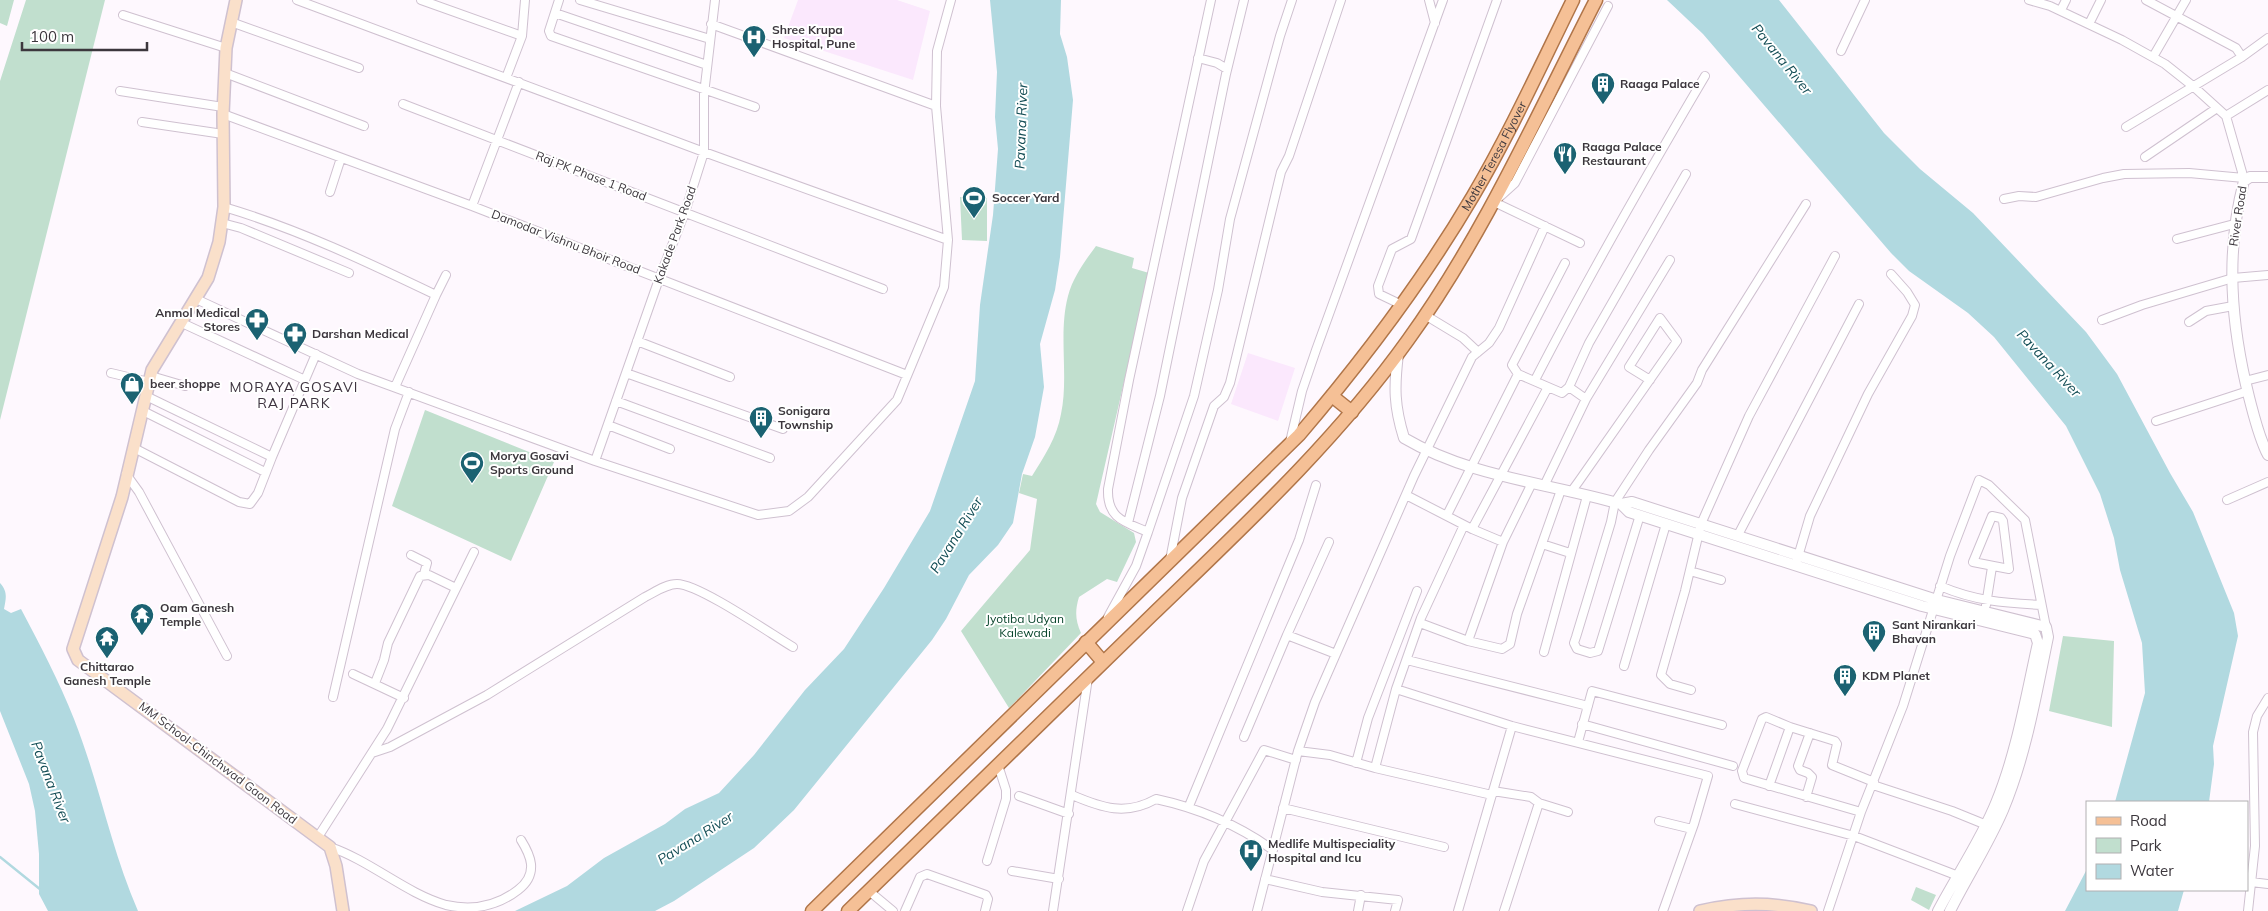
<svg xmlns="http://www.w3.org/2000/svg" width="2268" height="911" font-family="Mulish,sans-serif">
<style>
.built{fill:#fbe8fd}
.green{fill:#c1dfce}
.water{fill:#b1d9e0}
.lines{fill:none;stroke-linecap:round;stroke-linejoin:round}
.stream{stroke:#b1d9e0;stroke-width:2.5}
.minor-casing{stroke:#cfc1d0;stroke-width:10}
.tertiary-casing{stroke:#cfc1d0;stroke-width:12}
.secondary-casing{stroke:#cfc1d0;stroke-width:14}
.primary-casing{stroke:#b07549;stroke-width:15}
.minor{stroke:#fff;stroke-width:8}
.tertiary{stroke:#fff;stroke-width:10}
.secondary{stroke:#fae0ca;stroke-width:11}
.primary{stroke:#f5c096;stroke-width:12}
.labels{text-anchor:middle;stroke-width:4;stroke-linejoin:round;paint-order:stroke}
.poi-label{font-size:12px;font-weight:bold;fill:#3c373d;stroke:#fff;text-anchor:start}
.street-label{font-size:12px;fill:#3c373d;stroke:#fff}
.park-label{font-size:12px;fill:#08442b;stroke:#fff}
.water-label{font-size:14px;font-style:italic;fill:#134d55;stroke:#fff}
.neighbourhood-label{font-size:14px;letter-spacing:1px;fill:#3f3541;stroke:#fff}
</style>
<rect width="100%" height="100%" fill="#fef8fe"/>
<path class="built" d="M798 0H897L930 11 913 80 784 38Z
M1248 353 1295 368 1278 421 1231 404Z"/>
<path class="green" d="M0 0H14L7 26 0 23Z
M26 0H105L0 420V81Z
M960 197 987 198V241L962 240Z
M1096 246 1134 258 1132 268 1149 273 1096 504 1100 512 1134 533 1136 542 1117 582 1107 579 1079 597C1075 610 1075 620 1081 633L1009 708 961 631 1030 550 1037 499 1019 493 1023 474 1032 476C1044 457 1057 437 1061 414 1069 376 1058 334 1068 296 1073 277 1085 261 1096 246Z
M425 410 554 462 511 561 392 506Z
M2063 636 2114 641 2112 727 2049 711Z
M1916 887 1936 895 1929 910 1911 900Z"/>
<path class="water" d="M990 0H1061L1060 34 1067 57 1073 100 1060 257 1055 290 1040 344 1044 387 1035 437 1022 474 1013 523 998 545 969 575 946 619 932 640 794 810 754 848 674 901 655 911H515L567 886 604 858 665 824 685 809 719 793 754 755 805 690 844 649 884 588 930 511 975 381 980 305 993 215 998 149 995 117 997 72Z
M1667 0H1779L1884 133 1920 169 1973 213 2086 332 2117 374 2170 473 2193 512 2234 613 2238 636 2213 746 2214 764 2209 802H2115L2145 693 2142 643 2120 570 2114 538 2100 494 2066 426 1994 337 1968 313 1909 271 1891 253 1703 34Z
M0 583C8 592 6 598 4 609L11 613 21 609C40 645 59 681 74 719 99 782 111 849 138 911H48L39 894V854L35 811 29 784 0 711Z
M2087 869V890H2184L2178 911H2065Z"/>
<g class="lines">
<path class="stream" d="M0 857 41 890"/>
<g class="minor-casing">
<path id="minor" d="M297 0 704 152 948 240
M421 0 522 36
M559 0 549 31 551 36 755 107
M580 0 710 39
M1429 0 1435 23
M2029 0 2050 6 2122 40 2165 64 2194 87 2226 116 2244 179
M2146 0 2236 48 2242 57
M2061 10 2066 0
M555 13 707 65
M123 15 226 48
M231 22 359 68
M711 24 936 106
M2089 24 2101 0
M1841 51 1865 0
M2153 57 2186 0
M1198 58 1217 63 1227 69
M225 73 364 126
M506 78 522 36 525 0
M120 91 223 107
M403 104 883 289
M223 114 472 206 907 375
M2226 116 2268 90
M142 122 223 134
M2126 127 2242 57 2268 38
M2145 157 2217 108
M330 192 341 158
M2004 199 2019 196 2036 197 2103 178 2124 174 2189 173 2244 178
M472 206 519 82
M224 207C298 229 367 262 436 295L395 387
M222 223 241 228 349 273
M2177 239 2234 224
M1580 243 1494 202 1515 183 1608 6
M1565 263 1512 365 1518 374 1562 393 1569 387 1589 343 1686 174
M436 295 446 275
M196 299 358 374 595 461 758 515 789 511 808 497 897 400 944 287 948 240 936 106 937 51 951 0
M1402 305 1379 294 1378 286 1392 249 1411 239 1497 0
M1425 315 1463 338 1478 352
M2102 320 2142 305 2233 278 2268 275
M2189 322 2206 311 2233 306
M182 323 305 380
M637 341 730 377
M111 373 149 382
M626 373 783 429
M151 376 185 386
M1535 380C1588 277 1646 176 1705 76
M2245 381 2268 375
M1569 387 1586 399
M146 396 272 457
M616 401 770 458
M143 411 265 472
M2156 421 2248 391
M608 425 670 449
M1290 442 1302 391 1316 350 1443 0
M134 448 239 502 250 504 258 493 272 457 316 354
M595 461 659 279 685 212 704 152V94L715 0
M126 474 139 492 227 656
M1544 486 1586 399 1670 260
M1571 492 1579 481 1677 341 1660 318 1629 367 1650 380
M1406 495 1472 529 1503 542
M2227 500 2268 482
M1447 515 1518 374
M1640 515 1598 651 1590 653 1577 649 1574 643 1576 637 1611 522 1615 502 1649 450 1697 383 1702 370 1806 204
M1992 516 2001 518 2003 521 2009 569 1973 562Z
M1128 523 1160 396 1226 74 1244 0
M1472 529 1548 387
M1148 532 1194 396 1218 290 1230 219 1280 36 1292 0
M1738 535 1859 304
M1329 542 1287 635 1336 654
M1542 544 1570 553
M411 555 427 563 424 574
M1170 560 1182 498 1214 406 1224 397 1230 383 1281 172 1289 156 1341 0
M1797 560 1810 516 1868 394 1912 316 1915 305 1907 292 1891 274
M1690 571 1721 580
M1940 586C1975 601 2004 603 2041 605
M1986 605 1992 567
M1108 617 1136 566 1148 532C1125 522 1107 519 1108 489L1129 380 1211 0
M1420 623 1468 641 1502 649 1510 644 1517 614 1561 490
M1468 641 1503 542 1532 483
M1544 652 1587 496
M1407 660 1588 706
M1624 666 1666 524
M353 674 404 698
M375 683 384 660 388 643 420 576 429 575 456 588
M1396 689 1512 726 1708 776 1694 824 1663 911
M1691 690 1670 684 1661 675 1685 591 1701 524 1749 416 1835 256
M333 697 395 429 409 392
M1582 724 1733 766
M1790 727 1766 717 1762 719 1742 771 1744 778 1861 812
M1244 737 1287 635
M1578 742 1592 691 1722 725
M1298 751 1330 755 1375 768 1492 795
M372 753 390 747 487 695 645 597C655 592 666 584 677 584 699 584 771 634 793 647
M1356 763 1368 718 1417 591
M1375 768 1396 689 1421 618 1464 525
M1873 785 1952 811 1989 826
M1769 786 1790 727 1835 741 1837 744 1832 765 1874 782
M1493 791 1531 797 1539 803 1504 911
M1072 795C1102 808 1126 816 1156 799 1198 808 1238 825 1273 850
M1019 796 1069 814
M1806 797 1812 777 1808 773 1800 770 1798 766 1810 733
M1539 803 1568 812
M1735 804 1854 836 1961 877
M1189 806 1299 540 1316 485
M1283 808 1444 847
M1659 821 1692 829
M318 837 387 729 474 552
M330 847C371 861 405 893 446 905 473 911 496 907 518 890 526 884 532 875 531 864 530 855 526 848 521 840
M987 861 1006 799V790L998 765
M1012 871 1059 879
M1265 879 1322 892 1398 900 1395 911
M2251 882 2268 884
M869 891 893 911
M905 911 920 877 927 874 986 895 988 899 985 911
M1053 911 1088 678
M1187 911 1204 861 1264 750 1296 760
M1257 911 1298 751 1315 702 1414 476 1472 357 1489 343 1499 328 1545 226
M1358 911 1361 895
M1458 911 1512 726
M1828 911 1861 812 1903 706 1950 556 1979 480 1989 485 2025 520 2046 627
M2248 911 2255 846 2253 732 2257 716 2268 698"/>
</g>
<g class="tertiary-casing">
<path id="tertiary" d="M2268 177H2250L2244 181C2225 253 2231 325 2249 397 2254 416 2259 438 2268 455
M1398 354C1394 387 1394 406 1404 438 1470 477 1548 483 1621 504L1632 502 1937 600 2046 627 2048 637C2036 695 2026 755 2003 810 1988 845 1967 877 1950 911
M1621 504 1629 512 1922 606 2035 634 2038 643C2026 696 2017 752 1996 803 1981 840 1957 875 1938 911"/>
</g>
<g class="secondary-casing">
<path id="secondary" d="M236 0 226 48 223 114 224 207 219 242 208 278 152 370 122 497 73 649 78 660 330 847 336 866 343 911
M1700 911C1740 902 1771 902 1811 911"/>
</g>
<g class="primary-casing">
<g id="primary">
<path d="M1332 396 1352 412"/>
<path d="M1086 642 1103 662"/>
<path id="s1" d="M812 911 1299 435C1363 360 1423 281 1473 196 1510 133 1541 65 1573 0"/>
<path d="M848 911C950 812 1051 713 1152 615 1242 528 1335 442 1408 340 1484 235 1537 115 1596 0"/>
</g>
</g>
<use href="#minor" class="minor"/>
<use href="#tertiary" class="tertiary"/>
<use href="#secondary" class="secondary"/>
<use href="#primary" class="primary"/>
</g>
<defs>
<g id="hospital-pin" transform="scale(1.25)"><path d="M0 17L-7.5 6A9.5 9.5 0 1 1 7.5 6Z" fill="#1b6272" stroke="#fff"/><path d="M-5-5h3v3.5h4V-5h3V5h-3V1.5h-4V5h-3Z" fill="#fff"/></g>
<g id="building-pin" transform="scale(1.25)"><path d="M0 17L-7.5 6A9.5 9.5 0 1 1 7.5 6Z" fill="#1b6272" stroke="#fff"/><path d="M-4-6H4V6H1V3H-1V6H-4ZM-2.5-4.3h1.7v1.8h-1.7ZM.8-4.3h1.7v1.8H.8ZM-2.5-1h1.7V.8h-1.7ZM.8-1h1.7V.8H.8Z" fill="#fff"/></g>
<g id="restaurant-pin" transform="scale(1.25)"><path d="M0 17L-7.5 6A9.5 9.5 0 1 1 7.5 6Z" fill="#1b6272" stroke="#fff"/><path d="M-5-6h1v4h1v-4h1v4h1v-4h1v5L-1.5 .5V6h-2V.5L-5-1ZM5-6V6H3V1.5H1.5Q1.5-4 5-6Z" fill="#fff"/></g>
<g id="stadium-pin" transform="scale(1.25)"><path d="M0 17L-7.5 6A9.5 9.5 0 1 1 7.5 6Z" fill="#1b6272" stroke="#fff"/><path d="M0-5a6.5 5 0 1 0 0 10a6.5 5 0 1 0 0-10ZM-3.5-1.8h7v3.6h-7Z" fill="#fff"/></g>
<g id="pharmacy-pin" transform="scale(1.25)"><path d="M0 17L-7.5 6A9.5 9.5 0 1 1 7.5 6Z" fill="#1b6272" stroke="#fff"/><path d="M-2-6h4v4h4v4h-4v4h-4v-4h-4v-4h4Z" fill="#fff"/></g>
<g id="shop-pin" transform="scale(1.25)"><path d="M0 17L-7.5 6A9.5 9.5 0 1 1 7.5 6Z" fill="#1b6272" stroke="#fff"/><path d="M-5-2.5h2.3a2.7 3.5 0 0 1 5.4 0H5L5.5 6h-11ZM-1.5-2.5h3a1.5 2.3 0 0 0-3 0Z" fill="#fff"/></g>
<g id="temple-pin" transform="scale(1.25)"><path d="M0 17L-7.5 6A9.5 9.5 0 1 1 7.5 6Z" fill="#1b6272" stroke="#fff"/><path d="M0-6L5-2H3V0L6.5 2.5H4V6H1.5V3h-3V6H-4V2.5H-6.5L-3 0V-2H-5Z" fill="#fff"/></g>
</defs>
<g fill-rule="evenodd">
<use href="#hospital-pin" x="754" y="37"/>
<use href="#building-pin" x="1603" y="84"/>
<use href="#restaurant-pin" x="1565" y="154"/>
<use href="#stadium-pin" x="974" y="198"/>
<use href="#pharmacy-pin" x="257" y="320"/>
<use href="#pharmacy-pin" x="295" y="334"/>
<use href="#shop-pin" x="132" y="384"/>
<use href="#building-pin" x="761" y="418"/>
<use href="#stadium-pin" x="472" y="463"/>
<use href="#temple-pin" x="142" y="615"/>
<use href="#building-pin" x="1874" y="632"/>
<use href="#temple-pin" x="107" y="638"/>
<use href="#building-pin" x="1845" y="676"/>
<use href="#hospital-pin" x="1251" y="851"/>
</g>
<g class="labels">
<g class="poi-label">
<text x="772" y="34">Shree Krupa<tspan x="772" dy="14">Hospital, Pune</tspan></text>
<text x="1620" y="88">Raaga Palace</text>
<text x="1582" y="151">Raaga Palace<tspan x="1582" dy="14">Restaurant</tspan></text>
<text x="992" y="202">Soccer Yard</text>
<text x="240" y="317" text-anchor="end">Anmol Medical<tspan x="240" dy="14">Stores</tspan></text>
<text x="312" y="338">Darshan Medical</text>
<text x="150" y="388">beer shoppe</text>
<text x="778" y="415">Sonigara<tspan x="778" dy="14">Township</tspan></text>
<text x="490" y="460">Morya Gosavi<tspan x="490" dy="14">Sports Ground</tspan></text>
<text x="160" y="612">Oam Ganesh<tspan x="160" dy="14">Temple</tspan></text>
<text x="1892" y="629">Sant Nirankari<tspan x="1892" dy="14">Bhavan</tspan></text>
<text x="107" y="671" text-anchor="middle">Chittarao<tspan x="107" dy="14">Ganesh Temple</tspan></text>
<text x="1862" y="680">KDM Planet</text>
<text x="1268" y="848">Medlife Multispeciality<tspan x="1268" dy="14">Hospital and Icu</tspan></text>
</g>
<g class="street-label">
<text dy="4" stroke="none"><textPath href="#s1" startOffset="1022">Mother Teresa Flyover</textPath></text>
<text transform="translate(591 176) rotate(21)" y="4">Raj PK Phase 1 Road</text>
<text transform="translate(2238 216) rotate(-81)" y="4">River Road</text>
<text transform="translate(675 235) rotate(-70)" y="4">Kakade Park Road</text>
<text transform="translate(566 242) rotate(21)" y="4">Damodar Vishnu Bhoir Road</text>
<text transform="translate(218 763) rotate(37)" y="4">MM School-Chinchwad Gaon Road</text>
</g>
<g class="park-label">
<text x="1025" y="623">Jyotiba Udyan<tspan x="1025" dy="14">Kalewadi</tspan></text>
</g>
<g class="water-label">
<text transform="translate(1782 59) rotate(51)" y="5">Pavana River</text>
<text transform="translate(1021 126) rotate(-88)" y="5">Pavana River</text>
<text transform="translate(2049 363) rotate(47)" y="5">Pavana River</text>
<text transform="translate(956 535) rotate(-58)" y="5">Pavana River</text>
<text transform="translate(51 782) rotate(69)" y="5">Pavana River</text>
<text transform="translate(695 838) rotate(-32)" y="5">Pavana River</text>
</g>
<g class="neighbourhood-label">
<text x="294" y="392">MORAYA GOSAVI<tspan x="294" dy="16">RAJ PARK</tspan></text>
</g>
</g>
<rect x="2086" y="801" width="162" height="90" fill="#ffffff" stroke="#b1afb1"/>
<rect x="2096" y="817" width="25" height="8" fill="#f5c096" stroke="#b1afb1"/>
<text x="2130" y="826" font-size="15" fill="#3c373d">Road</text>
<rect x="2096" y="838" width="25" height="15" fill="#c1dfce" stroke="#b1afb1"/>
<text x="2130" y="851" font-size="15" fill="#3c373d">Park</text>
<rect x="2096" y="864" width="25" height="15" fill="#b1d9e0" stroke="#b1afb1"/>
<text x="2130" y="876" font-size="15" fill="#3c373d">Water</text>
<path d="M22 42v8h125v-8" fill="none" stroke="#3c373d" stroke-width="2.5"/>
<text x="30" y="42" font-size="15" fill="#3c373d" stroke="#ffffff" stroke-width="4" paint-order="stroke">100 m</text>
</svg>
